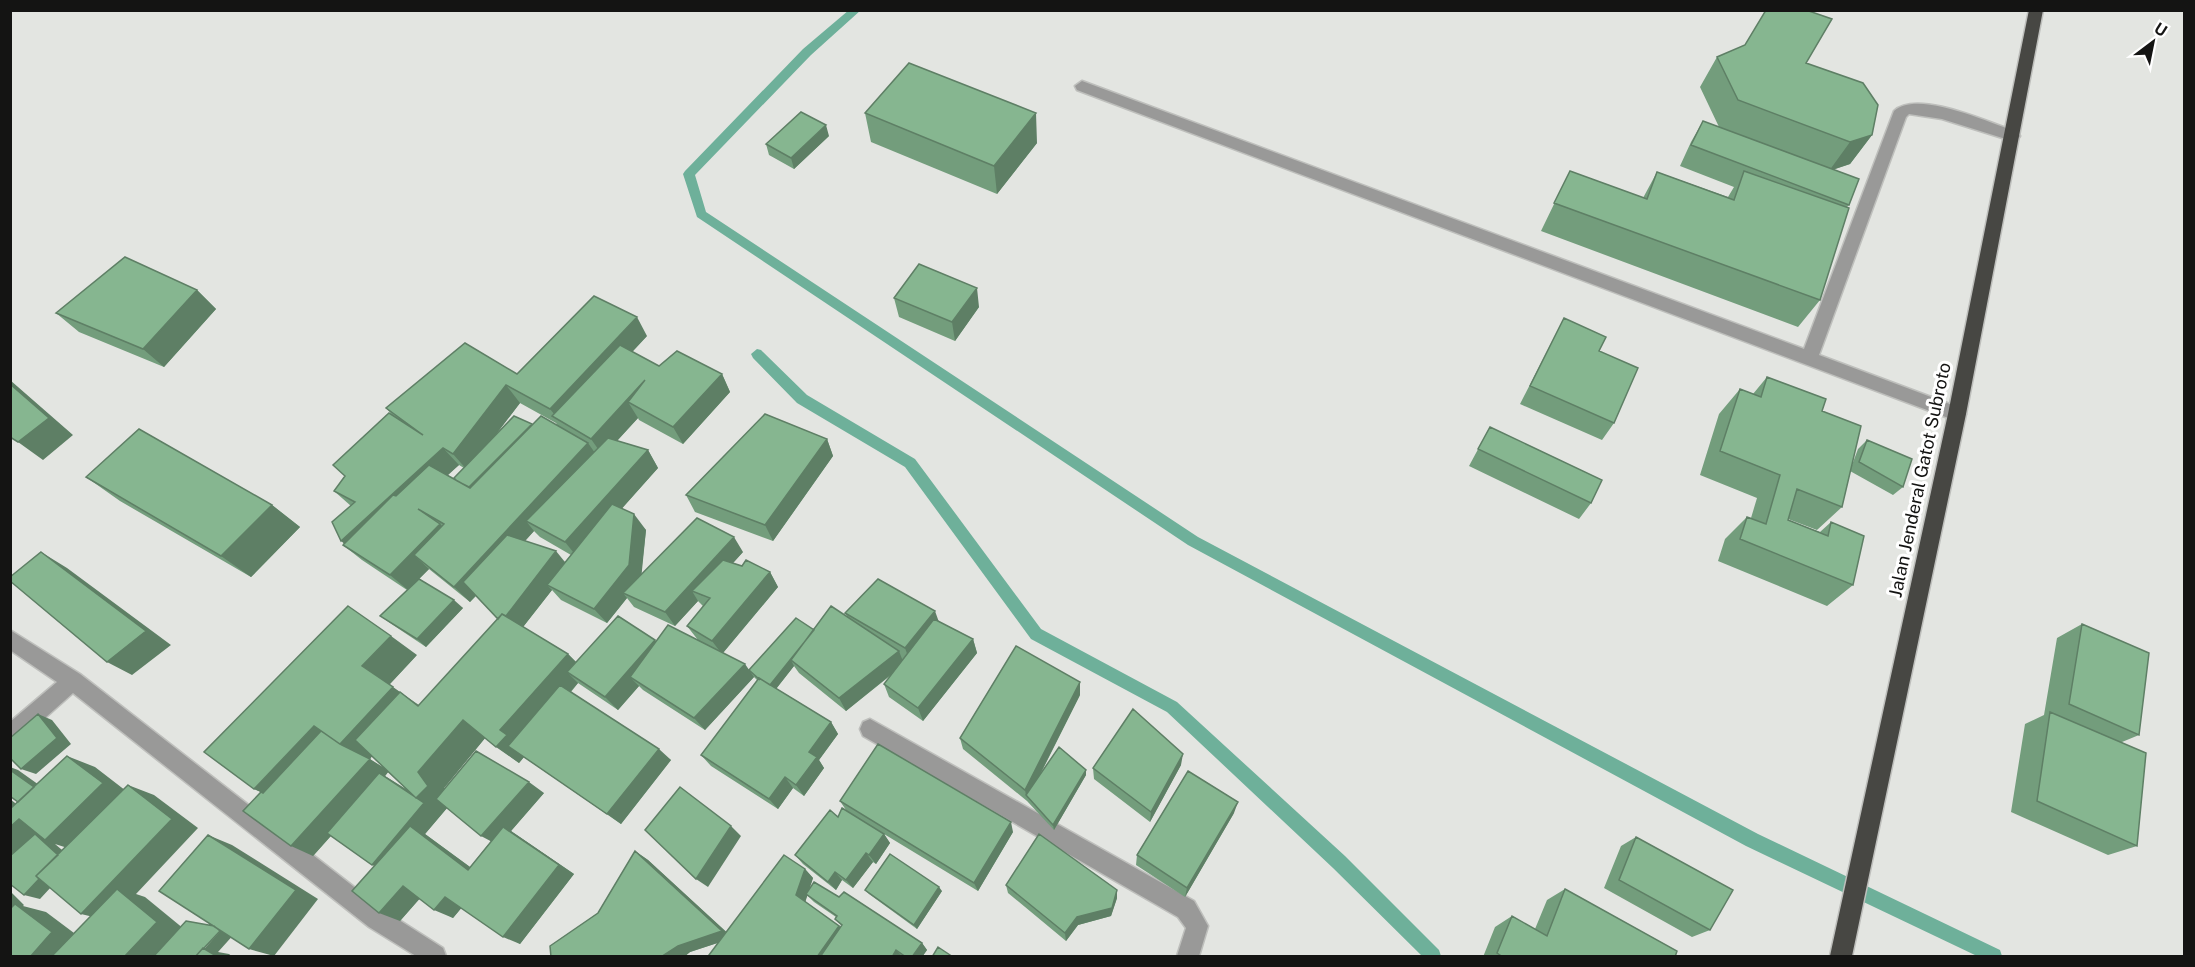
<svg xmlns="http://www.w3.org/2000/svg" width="2195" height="967" font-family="'Public Sans',sans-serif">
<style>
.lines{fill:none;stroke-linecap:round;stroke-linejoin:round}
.stream{fill:#6eb09a;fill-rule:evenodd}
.minor-casing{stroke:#bebfbc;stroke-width:3}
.highway-casing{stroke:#bebfbc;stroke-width:3}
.minor{fill:#999998;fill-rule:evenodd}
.highway{fill:#474743;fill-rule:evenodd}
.wall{fill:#739d7c;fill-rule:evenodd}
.shaded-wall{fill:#5e7f65}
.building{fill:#86b690;stroke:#5e7f65;stroke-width:1.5}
.labels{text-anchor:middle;stroke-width:6;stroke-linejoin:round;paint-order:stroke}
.street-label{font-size:18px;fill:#141413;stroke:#fff}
</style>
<rect width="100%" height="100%" fill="#e3e5e1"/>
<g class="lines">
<path class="stream" d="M849 10H861L811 55 695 175 706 212 1198 537 1758 834 2000 950 2002 956H1977L1746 846 1188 545 697 217 683 174 685 171 803 49Z
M757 349 761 350 807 395 915 459 1041 629 1177 702 1345 856 1439 950 1441 956H1422L1333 868 1167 712 1031 639 905 467 797 403 753 358 751 354Z"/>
<g class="minor-casing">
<path id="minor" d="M1082 81 1804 349 1894 111C1917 89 1990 123 2017 132L2020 136 2017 140 2012 141 1942 119 1909 114 1906 117 1819 355 1963 409 1966 414 1963 419 1957 421 1951 419 1077 90 1075 86Z
M10 630 80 674 385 911 443 948 446 956H416L369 927 73 693 17 743 10 746V722L57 682 10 650Z
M870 719 1194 901 1208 926 1199 956H1177L1186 928 1178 917 863 736 860 729 863 722Z"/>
</g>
<g class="highway-casing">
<path id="highway" d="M2029 10H2043L1966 414 1852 956H1830L1948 414Z"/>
</g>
<use href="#minor" class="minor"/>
<use href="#highway" class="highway"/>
</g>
<path class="wall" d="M1717 57 1806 63 1872 135 1850 164 1832 170 1849 205 1847 207 1820 300 1798 327 1541 231 1570 171 1643 198 1657 172 1728 197 1734 187 1680 166 1691 142 1703 121 1719 127 1700 87Z
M865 113 1037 143 997 194 871 142Z
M829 136 794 169 769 155 766 144Z
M197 290 216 309 164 367 79 332 56 313Z
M894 298 979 307 955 341 899 317Z
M1564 318 1599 351 1614 423 1602 440 1520 404Z
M647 336 632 352 659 366 722 374 730 392 683 444 639 420 638 418 617 441 648 450 658 468 622 508 646 530 641 574 743 552 733 563 742 566 770 572 778 587 723 653 749 670 814 630 847 616 845 613 938 621 973 639 977 653 923 721 889 697 884 684 891 675 846 711 799 673 794 666 776 689 831 722 838 734 819 760 824 768 804 796 793 788 778 809 711 766 701 755 758 681 754 677 705 730 643 690 639 686 618 710 578 683 571 692 671 760 621 824 524 757 519 763 485 738 444 788 445 789 544 793 511 831 574 874 520 944 461 908 453 918 419 899 400 921 375 866 331 836 313 856 261 792 254 789 417 655 389 685 419 705 498 619 476 596 470 602 429 569 415 583 463 608 426 647 390 623 380 616 407 590 362 560 343 545 351 506 334 491 394 417 386 408 517 374ZM520 403 556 423 558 426 533 424 497 433ZM459 465 464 468 456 480 447 475ZM534 531 540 537 571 555 565 562 525 541ZM552 590 561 600 607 623 627 598 634 607 675 626 698 601 703 606 687 626 698 640 656 641 576 662 568 654 523 627ZM372 756 384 768 369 759ZM388 772 406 789 385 776ZM447 808 491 841 470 867 425 834Z
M1767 377 1822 411 1852 465 1858 449 1867 440 1903 487 1893 495 1850 471 1842 507 1817 530 1788 519V520L1820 532 1831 522 1853 585 1827 606 1718 561 1725 539 1747 517 1751 518 1757 498 1700 475 1719 414 1740 389 1753 394Z
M1490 427 1591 503 1579 519 1469 466Z
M827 439 833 456 773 541 695 512 686 495Z
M86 477 272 505 300 527 251 577 120 501Z
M2082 624 2139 735 2122 742 2137 846 2108 855 2011 812 2025 724 2044 715 2057 638Z
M1080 695 1040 775H1086L1054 830 1027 801 963 749 960 738Z
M1181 765 1150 822 1094 779 1093 768Z
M840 801 1013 832 978 891 884 834 890 843 876 864 873 862 853 888 842 880 836 890 803 864 795 855 846 810Z
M1234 813 1185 897 1136 865 1137 855Z
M1636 837 1710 930 1692 937 1604 888 1621 846Z
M635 851 648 860 726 932 805 869 813 878 809 889 839 897 922 943 927 950 922 957H711L717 943 690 952 684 957H551L598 913ZM807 895 814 902 836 917 835 919 842 926 841 927 805 902Z
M1006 885 1117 898 1111 916 1078 925 1066 941 1008 893Z
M1565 889 1675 957H1483L1495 927 1512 916 1535 929 1547 900Z
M865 890 942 891 917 929 869 894Z"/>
<path class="shaded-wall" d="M1036 113 1037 143 997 194 994 166Z
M826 125 829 136 794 169 791 158Z
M1872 135 1850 164 1829 171 1850 142Z
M977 288 979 307 955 341 952 322Z
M197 290 216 309 164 367 143 349Z
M637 317 647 336 565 424 559 420 550 409Z
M722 374 730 392 683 444 673 427Z
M10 380 73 435 43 460 18 442Z
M645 380 628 402 638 418 603 456 591 439Z
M506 385 520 403 468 471 453 454Z
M532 424 474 498 466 490Z
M827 439 833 456 773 541 765 525Z
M588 443 600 460 526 521 534 531 470 602 454 587Z
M443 448 459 465 360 556 341 541Z
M648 450 658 468 578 558 565 542Z
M272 505 300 527 251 577 221 556Z
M634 514 646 530 641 580 623 593 627 598 607 623 594 609Z
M440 524 456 540 414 555 429 569 408 590 390 575Z
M734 537 743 552 703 596 692 591 698 601 675 626 665 612Z
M556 551 569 567 547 585 552 590 516 636 501 622Z
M41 552 67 568 171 645 132 675 107 662Z
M770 572 778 587 722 654 712 641Z
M454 600 463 608 426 647 417 639Z
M935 611 940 625 910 662 905 648Z
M814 630 791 660 794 666 772 694 768 687Z
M391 636 417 655 389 685 362 666Z
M973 639 977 653 923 721 918 708Z
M655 640 666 653 630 677 639 686 618 710 605 697Z
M899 651 904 664 846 711 839 698Z
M568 654 587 673 567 672 578 683 522 747 508 746 524 757 519 763 496 747 500 730Z
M745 664 754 677 705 730 694 718Z
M1080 682V695L1028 798 1026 795 1025 790Z
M393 687 425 710 418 706 368 761 286 804 254 789 314 726Z
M38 714 52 720 71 744 36 774 21 769Z
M463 720 486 737 444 788 453 801 425 834 485 878 392 873 372 865 416 798 384 776 313 856 291 846 370 759 389 771 385 776 418 797V772Z
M831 722 838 734 819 760 824 768 804 796 796 785 809 752Z
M659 749 671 760 621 824 607 814Z
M1183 754 1181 765 1150 822 1151 812Z
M67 756 95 767 130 794 74 850 55 844 75 861 40 899 24 895 10 864V827L19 819Z
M10 767 18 770 56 797 40 812 10 770Z
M1086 770V775L1054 830 1053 825Z
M785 777 793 788 778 809 769 799Z
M529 782 544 793 511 831 574 874 520 944 503 937 498 845 481 836Z
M128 785 154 795 198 828 136 894 145 897 184 929 159 957H124L110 921 81 914Z
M10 799 38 821 10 812Z
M1238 802 1234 813 1185 897 1187 888Z
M1011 822 1013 832 978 891 974 883Z
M731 826 741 836 708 887 696 879Z
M884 834 890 843 876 864 869 855Z
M208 835 232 845 318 899 274 956 249 949Z
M635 851 648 860 733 938 690 952 684 957H661Z
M866 853 873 862 853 888 846 880Z
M805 869 813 878 805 903 796 895Z
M835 872 842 880 836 890 828 882Z
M403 886 423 895 400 921 379 913Z
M939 887 942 891 917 929 914 925Z
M1117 890V898L1111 916 1078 925 1066 941 1065 933 1077 917Z
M10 891 24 905 23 906 46 912 82 939 66 957H30L10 918Z
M445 897 464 905 453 918 434 910Z
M839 926 846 933 830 957H817Z
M223 928 236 932 218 952 229 954 233 957H197Z
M922 943 927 950 922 957H912Z
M896 950 902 956V957H892Z"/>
<path class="building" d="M1766 10H1806L1832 19 1806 63 1863 83 1878 105 1872 135 1850 142 1738 100 1717 57 1745 45Z
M909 63 1036 113 994 166 865 113Z
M801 112 826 125 791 158 766 144Z
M1703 121 1859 179 1849 205 1691 145Z
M1570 171 1647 199 1657 172 1734 200 1744 171 1849 208 1820 300 1554 203Z
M125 257 197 290 143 349 56 313Z
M919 264 977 288 952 322 894 298Z
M594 296 637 317 550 409 506 385 453 454 443 448 341 541 332 522 355 502 334 491 345 476 333 465 389 413 423 435 386 408 465 343 517 374Z
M1564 318 1606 337 1599 351 1638 368 1614 423 1530 386Z
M620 345 659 366 677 351 722 374 673 427 628 402 645 380 591 439 552 416Z
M1767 377 1826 399 1822 411 1861 426 1842 507 1797 489 1788 520 1828 536 1831 522 1864 536 1853 585 1740 539 1747 517 1766 524 1780 475 1720 451 1740 389 1761 397Z
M10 384 49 418 18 442 10 437Z
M765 414 827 439 765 525 686 495Z
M514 416 532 424 469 487 457 481 454 478Z
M541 416 588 443 454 587 414 555 444 524 418 509 440 524 390 575 343 545 393 495 396 496 429 465 470 488Z
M1490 427 1602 480 1591 503 1478 449Z
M139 429 272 505 221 556 86 477Z
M608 438 648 450 565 542 526 521Z
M1867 440 1912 459 1903 487 1859 462Z
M612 504 634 514 629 565 594 609 547 585Z
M697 518 734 537 665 612 623 593Z
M507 535 556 551 506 616 502 614 498 619 463 582Z
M41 552 146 631 107 662 10 581V577Z
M723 560 742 566 746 560 770 572 712 641 687 626 710 598 692 591Z
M419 579 454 600 417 639 380 616Z
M878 579 935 611 905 648 845 613Z
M348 606 391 636 362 666 393 687 340 744 314 726 254 789 204 752Z
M831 606 899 651 839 698 791 660Z
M502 614 568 654 500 730 507 735 496 747 463 720 418 772 428 786 416 798 355 740 400 692 418 706Z
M618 616 655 640 605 697 567 672Z
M796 618 814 630 770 685 759 678V679L749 670Z
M934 619 973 639 918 708 884 684Z
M2082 624 2149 653 2139 735 2069 704Z
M668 625 745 664 694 718 630 677Z
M1016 646 1080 682 1025 790 960 738Z
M759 678 831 722 809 752 817 757 796 785 785 777 769 799 701 755Z
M560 685 659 749 607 814 508 746Z
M1133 709 1183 754 1151 812 1093 768Z
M2050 712 2146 753 2137 846 2037 801Z
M38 714 57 738 21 769 10 758V738Z
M321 731 340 744 370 759 291 846 243 811 261 792 263 793Z
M878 744 1011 822 974 883 840 801Z
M1059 747 1086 770 1053 825 1026 795Z
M476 751 529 782 481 836 436 799Z
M67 756 103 783 45 840 19 819 10 827V809Z
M10 770 34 787 18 802 10 796Z
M1188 771 1238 802 1187 888 1137 855Z
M379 773 424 803 372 865 327 833Z
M128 785 172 819 81 914 36 876Z
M680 787 731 826 696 879 645 830Z
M842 808 884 834 869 855 866 853 846 880 835 872 828 882 795 855 830 810 838 817Z
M410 826 468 870 503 827 559 865 503 937 445 897 434 910 403 886 379 913 352 891Z
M35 834 58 855 36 876 39 879 24 895 10 884V856Z
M1039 834 1117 890 1112 908 1077 917 1065 933 1006 885Z
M208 835 296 890 249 949 159 891Z
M1636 837 1733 890 1710 930 1619 880Z
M635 851 722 931 678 946 661 957H551L550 946 598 913Z
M890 854 939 887 914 925 865 890Z
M784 855 805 869 796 895 839 926 817 957H711L709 955Z
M814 882 839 897 844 892 922 943 912 957H906L896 950 892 957H820L842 925 835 919 837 916 806 894Z
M117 889 157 922 124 957H51Z
M1565 889 1677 951 1675 957H1503L1497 953 1512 916 1547 936Z
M15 904 52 932 30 957H10V909Z
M186 921 214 926 220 931 204 948H203L195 957H153Z
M938 947 953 957H932Z
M203 948 218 957H195Z"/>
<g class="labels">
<g class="street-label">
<text transform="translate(1920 480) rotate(-78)" y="6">Jalan Jenderal Gatot Subroto</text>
</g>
</g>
<rect width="2195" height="967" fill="none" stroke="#141413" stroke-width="24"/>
<g transform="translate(2153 42) rotate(32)" stroke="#ffffff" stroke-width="4.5" paint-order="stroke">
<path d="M0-4.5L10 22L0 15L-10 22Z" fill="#141413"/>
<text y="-9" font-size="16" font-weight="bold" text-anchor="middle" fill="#141413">U</text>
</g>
</svg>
